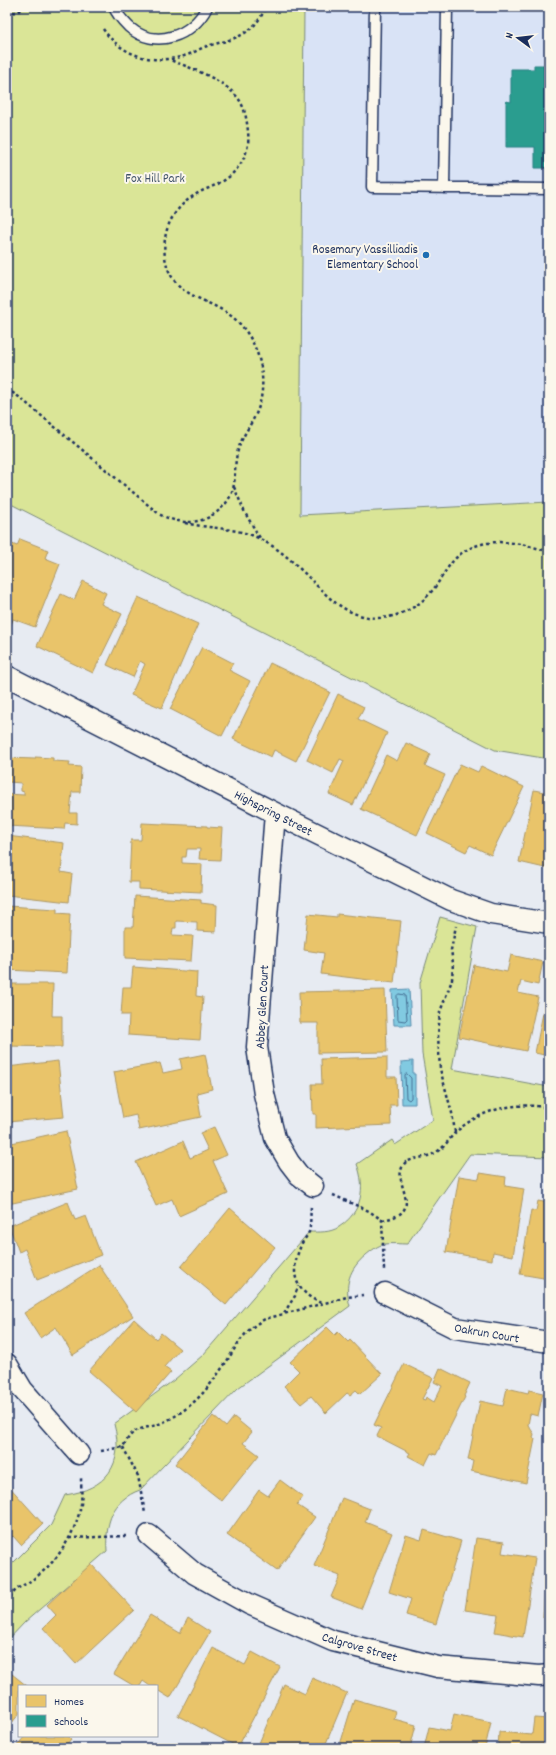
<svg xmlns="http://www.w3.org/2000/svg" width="556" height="1755" font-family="Dekko,sans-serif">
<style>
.built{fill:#d9e3f6}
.green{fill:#dae597;stroke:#7a8a7a}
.water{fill:#81cae1;stroke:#588cad}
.homes{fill:#e9c46a;stroke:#ab9766}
.schools{fill:#2a9d8f;stroke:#267c80}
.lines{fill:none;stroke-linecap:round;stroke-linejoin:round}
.shore{stroke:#446d92;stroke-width:1}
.lane-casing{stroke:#1b2f5e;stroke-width:13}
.street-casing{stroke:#1b2f5e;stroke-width:23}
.path{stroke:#1b2f5e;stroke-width:2.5;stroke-dasharray:3 3;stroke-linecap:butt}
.lane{stroke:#fbf7ec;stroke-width:10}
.street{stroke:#fbf7ec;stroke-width:20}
.poi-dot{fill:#1f6fb2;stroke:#fbf7ec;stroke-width:1.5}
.labels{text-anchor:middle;stroke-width:4;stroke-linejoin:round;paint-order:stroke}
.park-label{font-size:13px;fill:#415369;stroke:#fbf7ec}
.poi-label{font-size:13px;fill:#1b2f5e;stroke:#fbf7ec;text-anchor:end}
.street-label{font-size:13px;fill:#1b2f5e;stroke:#fbf7ec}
</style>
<rect width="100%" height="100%" fill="#e7ebf2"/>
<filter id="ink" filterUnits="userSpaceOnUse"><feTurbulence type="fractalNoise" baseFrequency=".025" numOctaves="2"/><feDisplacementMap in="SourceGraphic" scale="8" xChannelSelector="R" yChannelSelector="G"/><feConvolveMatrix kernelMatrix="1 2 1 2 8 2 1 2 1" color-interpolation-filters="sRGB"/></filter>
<g filter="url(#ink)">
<path class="built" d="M304 7H549V502L300 515Z"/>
<path class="green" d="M7 7H304L300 515 549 502V759L495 750 7 502Z
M440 917 477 927 452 1069 549 1087V1157L470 1154 407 1244C400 1244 392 1243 385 1244 378 1245 371 1251 366 1255 349 1269 344 1285 350 1306L238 1388 140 1490C112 1500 105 1523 107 1551L25 1622 7 1641V1569L51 1525 65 1495C106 1489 125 1465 114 1424L174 1380 203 1355 309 1232C319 1232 330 1233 339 1227 362 1212 366 1188 357 1164L392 1140 395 1145 433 1120 422 1054 420 983Z"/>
<path class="water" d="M409 989 411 1025H394L392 990Z
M413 1061V1074H415V1104H402L401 1062Z"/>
<path class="homes" d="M20 539 48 550 45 558 60 564 35 627 13 619 11 625 7 624V542L17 546Z
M83 581 106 593 101 604 122 614 93 673 37 646 61 594 74 600Z
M138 597 198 624 162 708 131 695 145 664 140 661 133 677 107 665Z
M202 647 233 663 229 670 250 681 222 736 170 709Z
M270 663 330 692 296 761 274 750 271 757 233 739Z
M338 694 364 707 358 719 387 733 353 805 329 794 344 761 340 759 333 773 307 760Z
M406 743 430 754 425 766 445 775 417 835 361 809 386 755 397 761Z
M35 757 53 758V761L70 762 69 766 81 767 80 792H72L70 813H77V824L65 823 64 829 7 826V794L24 795V792L21 791V783L9 782V786H7V758L35 759Z
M460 764 478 772 481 766 524 787 491 855 470 845 466 852 427 833Z
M534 790 549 793V869L519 862Z
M142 823 207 826V827L222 828 220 860 199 859 200 849H187L186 857H182V863L202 864 201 892 139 889V882H129L131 840H141Z
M7 836 64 843 61 872 72 874 69 902 7 895Z
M135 896 201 900V903L217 905 216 932 197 931V922L176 921V928H173L172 935 193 936 191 961 125 958V927H133Z
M7 906 57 909V913L70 914 67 973 7 970Z
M308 914 337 917V914L401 921 394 983 321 974 324 953 304 950Z
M511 955 543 962 538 985 521 981 518 993 538 997 526 1051 459 1037 474 965 507 972Z
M133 967 197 972 196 996 203 997 200 1040 128 1035 129 1015H121L123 987H131Z
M549 983V1056L535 1053Z
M7 984H53L52 1016H62V1047L7 1046Z
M385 990 387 1052 318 1053V1023H300L299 992Z
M205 1054 212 1089 197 1093 201 1117 139 1130 136 1115 123 1118 114 1072 160 1063 163 1073 182 1069 180 1059Z
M387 1057V1077H396L397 1105H390L391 1125 316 1128V1114H313L312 1084H322L321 1059Z
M58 1061 64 1117 7 1122V1067Z
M214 1127 227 1155 213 1161 228 1194 179 1216 172 1199 156 1206 136 1162 183 1141 190 1158 208 1150 200 1133Z
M66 1131 78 1189 8 1204 7 1144Z
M480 1173 506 1177 505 1186 524 1189 513 1256 493 1252 492 1260 446 1252 459 1176 479 1179Z
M538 1201 549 1203V1279L520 1274 531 1210 536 1211Z
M68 1202 75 1220 86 1216 101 1255 37 1280 25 1249 19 1252 9 1226Z
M230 1208 275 1247 226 1305 181 1267Z
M99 1265 133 1316 73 1355 56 1327 40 1338 24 1313Z
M134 1319 156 1339 161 1333 180 1349 164 1367 171 1372 136 1412 89 1371Z
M327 1327 335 1335 338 1332 348 1342 350 1340 382 1374 360 1394 356 1390 350 1395 347 1393 326 1413 311 1396 301 1404 284 1386 299 1371 290 1362Z
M404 1364 433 1378 422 1399 425 1400 426 1397 434 1402 442 1386 434 1382 440 1368 470 1383 464 1396 465 1397 436 1455 431 1453 425 1465 408 1456 410 1453 377 1436 381 1428 374 1425Z
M507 1388 528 1393 529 1390 543 1393 538 1416 530 1414 528 1425 534 1434 533 1438 535 1439 526 1483 471 1471 473 1461 468 1460 480 1401 503 1406Z
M213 1416 226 1427 234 1417 252 1432 243 1443 259 1455 222 1501 175 1464Z
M280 1480 303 1497 297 1505 315 1517 277 1571 227 1535 259 1490 268 1496Z
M7 1484 43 1524 21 1545 13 1536 7 1542Z
M342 1498 370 1509 365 1522 392 1533 361 1609 331 1597 340 1576 314 1566Z
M424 1530 461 1541 436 1624 406 1615 411 1599 389 1592 406 1535 421 1540Z
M476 1538 504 1542 502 1553 535 1558 523 1637 495 1632 498 1615 465 1610Z
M547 1553H549V1617H543Z
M91 1564 134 1610 76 1664 43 1628 56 1615 47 1605Z
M150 1615 180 1633 188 1618 210 1632 170 1698 157 1690V1686H150L143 1681 140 1686H134L114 1674Z
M213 1648 245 1665 252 1652 280 1667 238 1747 178 1716Z
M7 1670 27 1686H19V1714L7 1729Z
M312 1678 347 1693 324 1748H257L284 1684 305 1694Z
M354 1699 396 1711 394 1719 416 1725 410 1748H339Z
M454 1714 491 1722 485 1748H424L429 1727 450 1731Z
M534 1718 549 1719V1748H498L499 1732 532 1735Z
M25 1736H68L71 1739 67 1744 73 1748H15Z"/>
<path class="schools" d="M534 65H549V168H535V147H506V101L511 102V69H534Z"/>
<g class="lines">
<path class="shore" d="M399 994 405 995 407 1019 405 1021 398 1020 397 996Z
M407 1074 411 1078V1098L409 1100 406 1098 405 1075Z"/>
<g class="lane-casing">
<path id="lane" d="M114 7C117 15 123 21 129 27 155 50 193 36 207 7
M375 7 372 187 549 189
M444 188 447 7"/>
</g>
<g class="street-casing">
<path id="street" d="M7 676 275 813 451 900 491 914 549 923
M275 813 257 1047 264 1094 275 1138 289 1162 299 1175 313 1186
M385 1293 455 1328 549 1342
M7 1364 22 1389 79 1454
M149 1535 195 1574 249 1604 333 1641 438 1667 539 1676 549 1675"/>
</g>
<path class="path" d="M7 13 17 12 26 7
M103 29C122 56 153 65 184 56 192 54 199 49 207 46 234 39 253 36 266 7
M7 389 19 397 159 514C178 524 199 526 217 512 243 491 230 472 239 447 244 432 255 420 259 406 269 373 256 332 227 313 201 296 171 295 165 257 161 227 176 204 202 191 213 186 225 182 233 173 244 162 250 148 248 132 247 121 245 107 238 98 223 79 191 68 170 60
M234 487 245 513 260 538
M185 523C210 529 239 527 262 540 275 547 287 556 298 567 323 590 339 616 377 618 398 618 419 607 432 591 441 580 447 566 457 557 482 534 521 542 549 552
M455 1132 452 1113 440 1069 438 1035 440 1012 452 980 453 963 451 950 456 926
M333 1195 369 1211 382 1220 384 1270
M311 1207C310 1215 311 1225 309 1232 307 1236 304 1240 302 1243 289 1272 293 1291 323 1304
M382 1220C431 1212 386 1181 406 1162 416 1157 429 1158 438 1151 446 1146 450 1137 457 1131 482 1109 516 1101 549 1108
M284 1313 295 1296 298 1286
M123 1447 138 1476 145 1513
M101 1451 123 1447C134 1426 138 1431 159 1424 172 1419 184 1411 195 1401 204 1393 213 1381 220 1371 235 1351 241 1331 265 1319L347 1297 363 1295
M69 1538 126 1536
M7 1603C16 1585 22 1588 36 1577 58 1561 77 1531 81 1504 82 1495 81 1485 81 1476"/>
<use href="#lane" class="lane"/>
<use href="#street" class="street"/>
</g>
</g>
<circle class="poi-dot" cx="426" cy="255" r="4"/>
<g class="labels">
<g class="park-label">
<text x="155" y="182">Fox Hill Park</text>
</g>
<g class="poi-label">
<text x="418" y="253">Rosemary Vassilliadis<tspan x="418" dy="15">Elementary School</tspan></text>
</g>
<g class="street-label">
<text transform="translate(274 812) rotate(27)" y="5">Highspring Street</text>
<text transform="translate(261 1007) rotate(-87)" y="5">Abbey Glen Court</text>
<text transform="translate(487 1332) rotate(10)" y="5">Oakrun Court</text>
<text transform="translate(360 1646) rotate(16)" y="5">Calgrove Street</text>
</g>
</g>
<rect width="556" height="1755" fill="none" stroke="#fbf7ec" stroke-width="24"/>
<rect x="12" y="12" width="532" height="1731" fill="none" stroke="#1b2f5e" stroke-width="1.5" filter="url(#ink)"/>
<rect x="18" y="1685" width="140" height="52" fill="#fbf7ec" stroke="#a1a7b3"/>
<rect x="26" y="1695" width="20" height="12" fill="#e9c46a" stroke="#a1a7b3"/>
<text x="54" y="1705" font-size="12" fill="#1b2f5e">Homes</text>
<rect x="26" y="1715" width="20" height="12" fill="#2a9d8f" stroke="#a1a7b3"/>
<text x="54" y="1725" font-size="12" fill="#1b2f5e">Schools</text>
<g transform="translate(518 38) rotate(285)" stroke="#fbf7ec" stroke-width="3" paint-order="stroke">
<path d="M0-3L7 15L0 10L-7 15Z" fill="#1b2f5e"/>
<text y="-6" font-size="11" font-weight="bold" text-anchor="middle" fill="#1b2f5e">N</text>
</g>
</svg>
